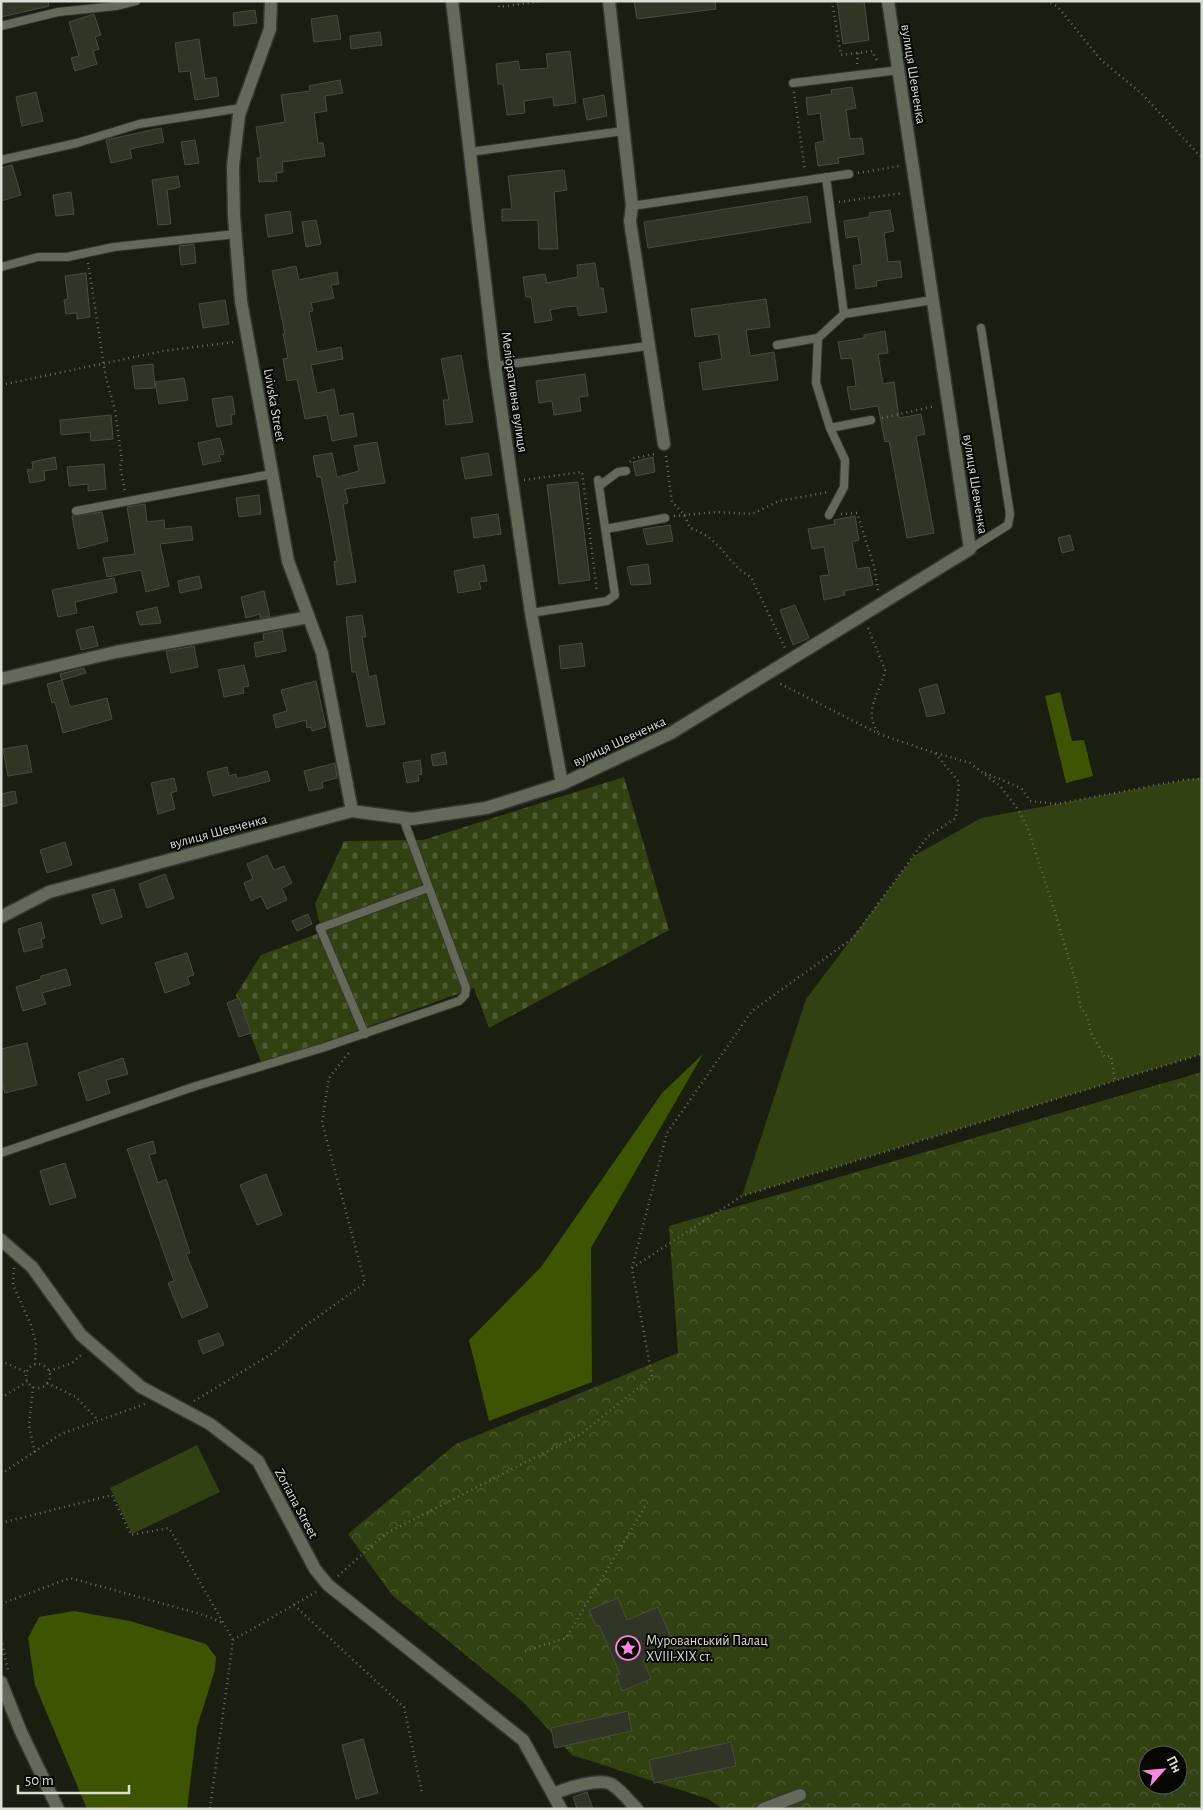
<svg xmlns="http://www.w3.org/2000/svg" width="1203" height="1810" font-family="'Alegreya Sans',sans-serif">
<style>
.forest{fill:url(#forest-crowns);fill-rule:evenodd}
.cemetery{fill:url(#cemetery-stones)}
.garden{fill:#314111}
.water{fill:#3d5400}
.building{fill:#2f3626;stroke:#474e3d}
.lines{fill:none;stroke-linecap:round;stroke-linejoin:round}
.lane-casing{stroke:#34372f;stroke-width:10}
.street-casing{stroke:#34372f;stroke-width:15}
.secondary-casing{stroke:#34372f;stroke-width:15}
.path{stroke:#6b6f63;stroke-width:2.5;stroke-dasharray:1 4;stroke-linecap:butt}
.lane{stroke:#636a59;stroke-width:8}
.street{stroke:#636a59;stroke-width:12}
.secondary{stroke:#636a59;stroke-width:12}
.labels{text-anchor:middle;stroke-width:4;stroke-linejoin:round;paint-order:stroke}
.street-label{font-size:14px;fill:#daded4;stroke:#060703}
.poi-label{font-size:14px;fill:#daded4;stroke:#060703;text-anchor:start}
</style>
<defs>
<pattern id="forest-crowns" width="20" height="18" patternUnits="userSpaceOnUse" patternTransform="scale(1.25)"><rect width="20" height="18" fill="#314111"/><path d="M2 6a3 3 0 1 1 6 0M12 15a3 3 0 1 1 6 0" fill="none" stroke="#4e5c33"/></pattern>
<pattern id="cemetery-stones" width="16" height="16" patternUnits="userSpaceOnUse" patternTransform="scale(1.25)"><rect width="16" height="16" fill="#314111"/><path d="M2 7V4a2 2 0 0 1 4 0v3zM10 15v-3a2 2 0 0 1 4 0v3z" fill="#4e5c33"/></pattern>
</defs>
<rect width="100%" height="100%" fill="#191e10"/>
<path class="forest" d="M1202 1072V1809H723L708 1799 572 1755 522 1701 392 1595 348 1534 456 1444 678 1353 669 1226ZM1148 1755H1178V1785H1148Z"/>
<path class="cemetery" d="M624 777 669 930 489 1028 474 988 262 1065 236 995 261 955 322 932 315 904 344 841 423 840Z"/>
<path class="garden" d="M1202 777V1054L742 1196 806 999 914 856 981 818Z
M197 1445 220 1492 132 1534 110 1488Z"/>
<path class="water" d="M1060 692 1072 741 1084 740 1093 776 1066 783 1045 696Z
M703 1054 591 1248 592 1382 489 1421 469 1340 541 1267 662 1093Z
M74 1611 130 1621 206 1644 216 1657 215 1670 197 1727 187 1809H87L35 1685 28 1638 39 1617Z"/>
<path class="building" d="M1 1H48L49 6 1 17Z
M634 1H715L716 9 637 19Z
M837 1H864L869 40 843 44Z
M255 10 257 23 234 26 233 13Z
M94 14 101 35 95 37 99 49 93 51 97 64 75 71 71 58 79 56 69 22Z
M337 15 341 39 314 42 311 19Z
M380 32 382 45 351 49 350 36Z
M199 39 205 79 216 77 219 96 195 100 190 71 179 72 175 43Z
M570 51 576 103 554 106 553 97 524 101 525 113 507 115 503 84H498L496 64 518 61 520 70 548 68 546 54Z
M340 80 343 93 325 96 327 111 314 113 318 143H323L325 156 282 162 283 172 276 173 277 181 259 182 257 158H261L256 127 285 122 281 95 310 91 309 86Z
M852 87 856 108 846 110 850 139 862 138 864 154 838 158 839 163 818 166 815 143 824 141 820 113 808 115 806 98 832 94 831 90Z
M36 92 43 121 22 126 16 97Z
M604 95 607 116 587 120 583 99Z
M161 128 164 142 130 149 132 158 111 163 106 140Z
M195 140 199 163 185 165 181 142Z
M12 165 21 195 1 201V168Z
M564 170 567 190 554 192 558 249H539L538 220 502 221V209H512L508 176Z
M178 176 180 187 167 190 171 224 158 225 152 180Z
M71 192 74 214 56 216 53 195Z
M807 196 811 222 648 248 644 222Z
M890 210 894 231 884 233 888 262 900 261 902 277 876 281 877 286 856 289 853 266 862 264 858 236 846 238 844 221 870 217 869 213Z
M290 211 293 233 268 237 265 215Z
M316 220 321 244 306 247 302 222Z
M194 244 196 263 181 265 179 246Z
M595 263 599 288H603L607 312 579 316 577 306 564 307 550 310 552 320 535 323 531 297H526L523 277 545 274 547 283 578 277 577 265Z
M296 266 299 280 337 272 339 284 331 285 334 298 311 303 313 311 309 312 317 352 341 347 343 359 311 365 317 393 334 389 339 416 353 413 357 436 332 441 327 415 305 419 297 379 287 381 283 359 288 358 283 334H285L272 271Z
M86 273 90 317 77 319V313L66 314 64 300 68 299 65 276Z
M766 299 770 327 746 330 750 356 774 352 778 380 703 390 699 363 722 359 718 334 695 337 691 309Z
M225 300 229 324 203 328 199 304Z
M885 331 888 353 878 354 883 384 894 382 899 418 921 414 925 434 916 436 934 533 907 538 889 441 885 442 878 406 851 410 847 387 856 386 852 358 841 359 838 342 864 338V335Z
M461 355 473 422 446 425 443 400H449L441 359Z
M153 364 155 388 135 389 132 366Z
M585 374 588 396 579 397 581 411 554 415 552 401 539 403 536 381Z
M184 378 188 400 159 404 155 382Z
M232 396 235 414 231 415 232 424 217 427 212 399Z
M111 415 113 439 91 441 90 432 61 435 60 420Z
M220 438 224 454 219 455 221 461 203 465 198 443Z
M377 442 385 483 345 489 348 503 343 504 356 582 337 585 334 562 337 561 329 518 321 477H317L313 456 332 453 337 477 359 471 354 446Z
M488 453 492 475 465 479 461 458Z
M55 457 57 469 44 471 45 480 30 483 27 470 33 469 32 462Z
M653 457 655 472 636 476 633 462Z
M104 464 106 489 88 491V484L69 486 67 467Z
M578 482 590 580 559 584 547 485Z
M259 495 261 514 239 517 236 498Z
M145 504 147 522 164 520 165 529 191 526 193 540 160 544 169 586 146 592 141 570 107 577 103 558 135 554 127 507Z
M102 512 108 541 78 549 72 516Z
M498 514 501 534 474 538 471 518Z
M855 516 859 540 852 542 857 569 869 567 873 585 844 591 845 595 824 600 820 576 829 575 824 547 812 549 808 529 835 524 834 520Z
M670 525 673 541 647 545 643 529Z
M1070 535 1074 550 1062 553 1058 538Z
M648 564 651 584 631 585 627 567Z
M484 565 487 581 479 582 481 589 458 593 454 571Z
M199 576 202 588 180 593 178 581Z
M114 578 117 592 75 602 77 613 58 617 52 590Z
M264 591 270 616 260 618V614L246 618 241 597Z
M795 605 809 638 793 645 780 610Z
M157 607 161 623 140 625 136 612Z
M362 615 366 637H362L369 677 376 675 385 724 367 727 356 672H352L346 617Z
M93 626 98 646 81 650 76 630Z
M282 630 286 651 256 657 254 643 264 641 263 634Z
M582 643 585 666 561 669 559 646Z
M194 646 198 667 171 673 166 651Z
M244 665 249 686 243 687 244 693 224 697 218 670Z
M84 668 86 673 62 680 60 674Z
M62 680 70 707 107 698 112 719 63 733 55 702 52 703 47 684Z
M316 681 326 727 312 731 311 727 307 728 306 720 276 728 273 715 287 711 281 690Z
M937 684 945 713 927 717 919 689Z
M27 745 32 772 8 776 3 749Z
M445 752 447 764 433 766 431 755Z
M420 760 422 774 418 775 419 781 407 783 403 763Z
M335 763 337 778 322 782 323 788 309 791 304 771Z
M227 767 229 776 236 774 237 779 267 771 270 781 213 796 207 772Z
M174 778 177 791 171 793 175 809 158 814 151 783Z
M15 791 17 803 1 807V794Z
M65 842 72 865 47 873 40 850Z
M267 855 274 870 284 866 292 883 282 888 287 900 267 909 261 896 251 901 244 883 253 879 247 864Z
M165 874 174 898 147 908 139 884Z
M114 889 122 917 101 924 92 895Z
M308 914 312 924 297 931 292 921Z
M41 922 45 938 41 939 43 947 24 952 18 929Z
M187 953 194 975 187 977 190 984 165 993 155 963Z
M66 969 71 985 42 993 46 1004 23 1011 16 987 41 979V976Z
M239 998 251 1033 239 1037 227 1003Z
M27 1043 37 1085 5 1093 1 1080V1049Z
M123 1058 128 1074 106 1080 110 1093 87 1101 78 1073Z
M153 1141 156 1153 149 1155 158 1183 166 1179 190 1253 186 1254 208 1307 182 1318 168 1283 174 1281 127 1149Z
M65 1163 76 1197 50 1205 40 1171Z
M266 1174 282 1215 257 1225 240 1185Z
M219 1333 224 1345 203 1354 198 1341Z
M618 1598 627 1620 658 1607 675 1647 643 1660 651 1679 622 1691 616 1675 620 1674 599 1625 596 1626 589 1610Z
M628 1711 632 1731 555 1748 551 1728Z
M363 1739 378 1793 356 1799 342 1745Z
M731 1742 736 1766 654 1783 649 1760Z
M587 1792 593 1809H577L573 1797Z"/>
<g class="lines">
<g class="lane-casing">
<path id="lane" d="M1 26 58 12 116 6 136 1
M793 83 899 70
M470 152 623 131
M1 160 77 143 139 124 241 108
M826 177 844 314 933 300
M632 206 849 174
M1 267 38 257H67L114 247 236 234
M777 345 818 338
M495 366 648 346
M830 428 871 420
M599 486 618 472 626 471
M76 511 272 474
M829 515 844 487 845 460 830 428 816 383 818 338 844 314
M606 529 665 518
M970 549 1008 525 1010 514 981 328
M531 613 607 601 615 595 598 480
M365 1034 320 928 428 888
M1 1153 196 1086 322 1048 459 1001 465 995 466 988 403 818"/>
</g>
<g class="street-casing">
<path id="street" d="M271 1 270 29 239 115 233 166 234 216 241 301 288 561 322 653 352 811
M452 1 495 366 531 613 562 784
M609 1 632 206 630 221 664 444
M1 679 116 652 309 617
M1 917 49 892 352 811 412 819 486 808 562 784 671 733 970 549 888 1
M1 1240 32 1267 81 1335 141 1387 210 1424 258 1461 315 1569 328 1585 523 1740 561 1809
M554 1794C566 1788 599 1778 611 1784 621 1790 629 1801 637 1809
M763 1809 800 1795"/>
</g>
<g class="secondary-casing">
<path id="secondary" d="M1 1682 21 1732 58 1809"/>
</g>
<path class="path" d="M498 1 499 7 543 1
M832 1 841 55 872 51 878 62
M1046 1 1057 6 1101 60 1141 93 1202 158
M857 64 858 53
M794 92 805 171
M858 173 899 166
M839 202 903 193
M88 263 106 378 115 410 122 462 120 466 125 491
M1 385 163 351 234 342
M882 418 935 406
M666 456 672 502 684 514 690 528C722 538 728 566 751 577L785 648
M630 462 634 458 655 454
M524 480 582 472 597 592
M841 514 857 513 874 566 878 590
M674 516 717 512 752 514 779 501 829 492
M868 628 885 670C881 693 862 710 878 732
M936 753 970 763 1001 787 1017 808 1028 829 1055 912 1077 986 1080 1006 1087 1016 1091 1033 1105 1057 1111 1056 1115 1081
M985 773 1021 788 1030 801 1056 804 1183 780 1202 779
M14 1268 13 1285 31 1325 36 1343 35 1364
M632 1268 742 1196 1202 1054
M1 1361 26 1372
M26 1376a12 12 0 1 1 24 0a12 12 0 1 1-24 0Z
M49 1371 72 1363 82 1354
M47 1383 76 1397 97 1419
M33 1387 29 1426 35 1453
M1 1398 27 1382
M194 1401 273 1353 305 1326 365 1283 322 1122 329 1078 351 1050
M1 1474 61 1434 145 1404
M1 1523 112 1495 131 1535 169 1528 233 1640 210 1809
M338 1576 385 1534 581 1434 652 1377 632 1268 667 1133 752 1011 853 938 927 837 956 818 959 782 935 753 879 734 777 682
M1 1604 70 1578 204 1615 223 1623
M294 1605 404 1707 422 1793
M1 1639 8 1670
M233 1640 316 1592
M525 1651 566 1638 646 1505"/>
<use href="#lane" class="lane"/>
<use href="#street" class="street"/>
<use href="#secondary" class="secondary"/>
</g>
<defs>
<g id="sight-ring" transform="scale(1.25)"><circle r="9.5" fill="#060703" stroke="#fc86e3" stroke-width="1.5"/><path d="M0-6L1.8-2.2L6-1.7L2.9 1.2L3.7 5.4L0 3.3L-3.7 5.4L-2.9 1.2L-6-1.7L-1.8-2.2Z" fill="#fc86e3"/></g>
</defs>
<g fill-rule="evenodd">
<use href="#sight-ring" x="628" y="1648"/>
</g>
<g class="labels">
<g class="street-label">
<text transform="translate(914 74) rotate(81)" y="5">вулиця Шевченка</text>
<text transform="translate(515 392) rotate(82)" y="5">Меліоративна вулиця</text>
<text transform="translate(275 405) rotate(80)" y="5">Lvivska Street</text>
<text transform="translate(976 484) rotate(81)" y="5">вулиця Шевченка</text>
<text transform="translate(619 741) rotate(-25)" y="5">вулиця Шевченка</text>
<text transform="translate(218 831) rotate(-15)" y="5">вулиця Шевченка</text>
<text transform="translate(297 1503) rotate(62)" y="5">Zoriana Street</text>
</g>
<g class="poi-label">
<text x="646" y="1645">Мурованський Палац<tspan x="646" dy="16">XVIII-XIX ст.</tspan></text>
</g>
</g>
<rect width="1203" height="1810" fill="none" stroke="#daded4" stroke-width="5"/>
<g transform="translate(1163 1770) rotate(63)"><circle r="24" fill="#060703" stroke="#5b5d57"/>
<path d="M0-4L9 19L0 12L-9 19Z" fill="#fc86e3"/>
<text y="-8" font-size="14" font-weight="bold" text-anchor="middle" fill="#daded4">Пн</text>
</g>
<path d="M18 1785v8h111v-8" fill="none" stroke="#daded4" stroke-width="2.5"/>
<text x="25" y="1785" font-size="15" fill="#daded4" stroke="#060703" stroke-width="4" paint-order="stroke">50 m</text>
</svg>
